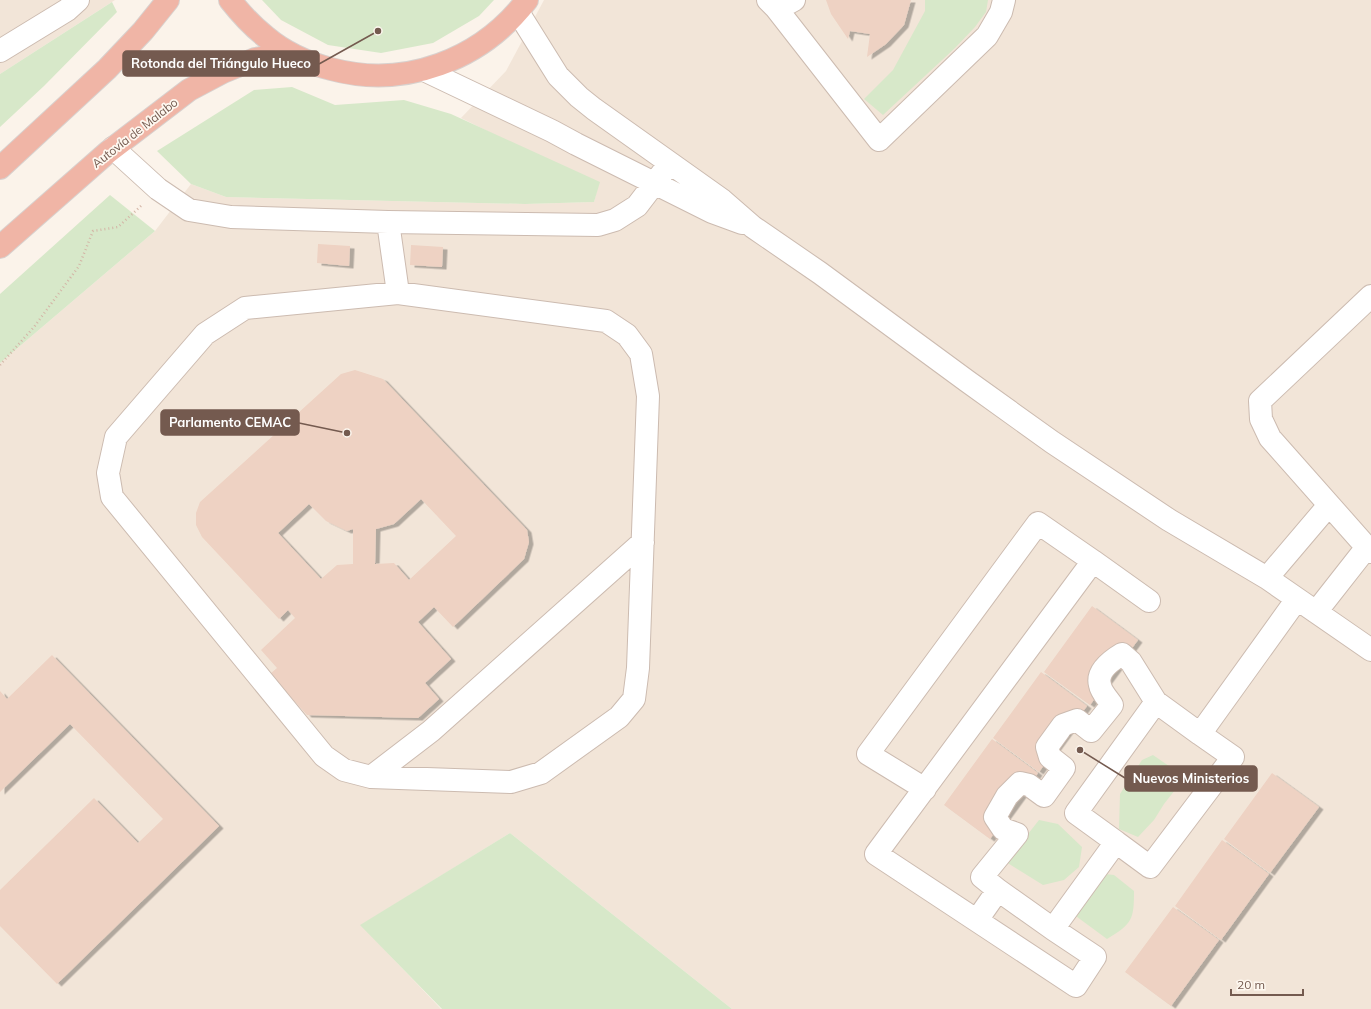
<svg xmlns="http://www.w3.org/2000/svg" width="1371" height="1009" font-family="Mulish,sans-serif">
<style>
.residential{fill:#f2e5d8}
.green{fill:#d7e8c9}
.building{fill:#eed2c3;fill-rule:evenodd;filter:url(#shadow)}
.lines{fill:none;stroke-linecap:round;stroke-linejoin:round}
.minor-casing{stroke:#ccbbb0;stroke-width:24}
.highway-casing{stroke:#d8d1ce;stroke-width:24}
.path{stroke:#d3b5a6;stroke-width:2.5;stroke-dasharray:1 3;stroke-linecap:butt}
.minor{stroke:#fff;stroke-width:22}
.highway{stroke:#f0b5a6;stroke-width:22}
.labels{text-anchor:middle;stroke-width:3.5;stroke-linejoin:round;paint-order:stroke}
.street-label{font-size:12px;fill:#745a4f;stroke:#fef8f0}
.leader{fill:none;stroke:#745a4f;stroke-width:1.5}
.callout-dot{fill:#745a4f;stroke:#fef8f0;stroke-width:1.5}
.callout{fill:#745a4f;stroke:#745a4f;stroke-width:1.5}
.callout-label{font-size:13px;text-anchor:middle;font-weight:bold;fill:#fff}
</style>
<defs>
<filter id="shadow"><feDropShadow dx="4.5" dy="2.5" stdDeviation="0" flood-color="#0004"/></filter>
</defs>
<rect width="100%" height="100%" fill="#fbf3ea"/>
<path class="residential" d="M0 0H115L0 74Z
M544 0H1371V1009H732L510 833 361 925 441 1009H0V363L155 231 191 184 226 197 525 204 594 202 598 186 461 118 506 71Z"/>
<path class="green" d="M262 0H494L479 16 433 43 381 53 328 45 281 20Z
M925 0H988L986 12 975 27 955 48 883 115 864 99 893 70 925 11Z
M112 2 117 12 44 86 0 127V74Z
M292 87 335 105 404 100 451 114 600 182 594 202 525 204 226 197 191 184 157 151 254 90Z
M110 195 155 231 0 363V294Z
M1153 755 1182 775 1175 790 1164 804 1154 820 1138 837 1119 829 1120 794 1142 760Z
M1039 820 1058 824 1082 847 1079 867 1064 880 1043 885 1006 862Z
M510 833 732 1009H442L360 925Z
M1096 873 1114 875 1134 891C1134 920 1132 924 1107 939L1069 911Z"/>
<path class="building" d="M826 0H911L904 25 886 44 867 57 870 34 850 31 848 39 831 14Z
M318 244 350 246 349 266 317 263Z
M411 245 443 247 442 267 410 265Z
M355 370 383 379 527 530 529 542 524 559 453 627 434 607 418 622 451 659 425 683 439 699 418 718 307 715 270 674 277 668 261 650 295 618 288 610 279 619 202 537 196 525V513L200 502 341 374ZM421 499 456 536 409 580 394 563 375 564 376 529 394 524ZM309 504 326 521 347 531 353 529V564L337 565 321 579 278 533Z
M1092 606 1138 640 1090 705 1044 672Z
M52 655 219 826 57 984 0 926V890L94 798 138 843 163 819 70 724 0 792V691L7 699Z
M1041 672 1087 706 1039 772 993 738Z
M992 739 1038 773 990 839 944 805Z
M1272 773 1319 807 1270 873 1224 839Z
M1222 840 1269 874 1221 940 1175 906Z
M1173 907 1219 940 1171 1006 1125 972Z"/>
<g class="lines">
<g class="minor-casing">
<path id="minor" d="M768 0 776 8 879 140 987 36 1001 12 1004 0
M773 4 783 6 794 0
M518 12 558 76 579 97 594 109 722 200 753 227 820 273 967 381 1052 442 1169 520 1267 578 1371 650
M0 51 67 10 78 0
M424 70 552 131 576 144 712 212 742 223
M113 148 158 189 189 210 231 217 388 222 598 225 615 220 637 206 670 163
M388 222 398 293 606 321 627 335 641 354 648 396 638 668 634 699 619 717 541 773 511 782 371 777 344 770 324 756 112 497 108 473 116 437 205 334 245 308 398 293
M1371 296 1260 401 1261 419 1270 438 1371 552
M1267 578 1329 505
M1316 612 1367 547
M371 777 431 731 643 542
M925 789 868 754 1038 523 1093 561
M1116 842 1150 867 1233 757 1200 734
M998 890 982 877 1017 834 1003 829 995 817 1007 796 1020 783 1029 785 1044 796 1064 768 1050 757 1047 747 1063 725 1077 720 1091 731 1112 705C1108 699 1101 692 1100 685 1096 671 1112 660 1122 654L1131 662 1156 702
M977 920 998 890 1053 929 1116 842 1076 813 1156 702 1200 734 1297 599
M1053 929 1095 957 1076 986 876 854 1093 561 1149 601"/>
</g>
<g class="highway-casing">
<path id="highway" d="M230 0C241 14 252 26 266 37 285 53 308 63 331 69 405 89 481 60 527 0
M0 168 107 69 143 31 168 0
M0 247 108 152 189 90 223 72 255 59 290 53"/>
</g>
<path class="path" d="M0 365 34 327 79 266 93 231 118 227 142 205"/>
<use href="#minor" class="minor"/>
<use href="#highway" class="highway"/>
</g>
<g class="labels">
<g class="street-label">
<text transform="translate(135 133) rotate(-38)" y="4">Autovía de Malabo</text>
</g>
</g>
<path class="leader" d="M378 31L319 64M347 433L299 423M1080 750L1125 778"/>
<g class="callout-dot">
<circle cx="378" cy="31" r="4"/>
<circle cx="347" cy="433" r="4"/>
<circle cx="1080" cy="750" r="4"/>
</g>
<g class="callout">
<rect x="123" y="51" width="196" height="25" rx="4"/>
<rect x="161" y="410" width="138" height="25" rx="4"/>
<rect x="1125" y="766" width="132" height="25" rx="4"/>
</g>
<g class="callout-label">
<text x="221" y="68">Rotonda del Triángulo Hueco</text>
<text x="230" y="427">Parlamento CEMAC</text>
<text x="1191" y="783">Nuevos Ministerios</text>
</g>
<path d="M1231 989v6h72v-6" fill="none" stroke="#745a4f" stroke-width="2"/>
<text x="1237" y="989" font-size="12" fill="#745a4f" stroke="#fef8f0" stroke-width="3" paint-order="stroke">20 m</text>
</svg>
